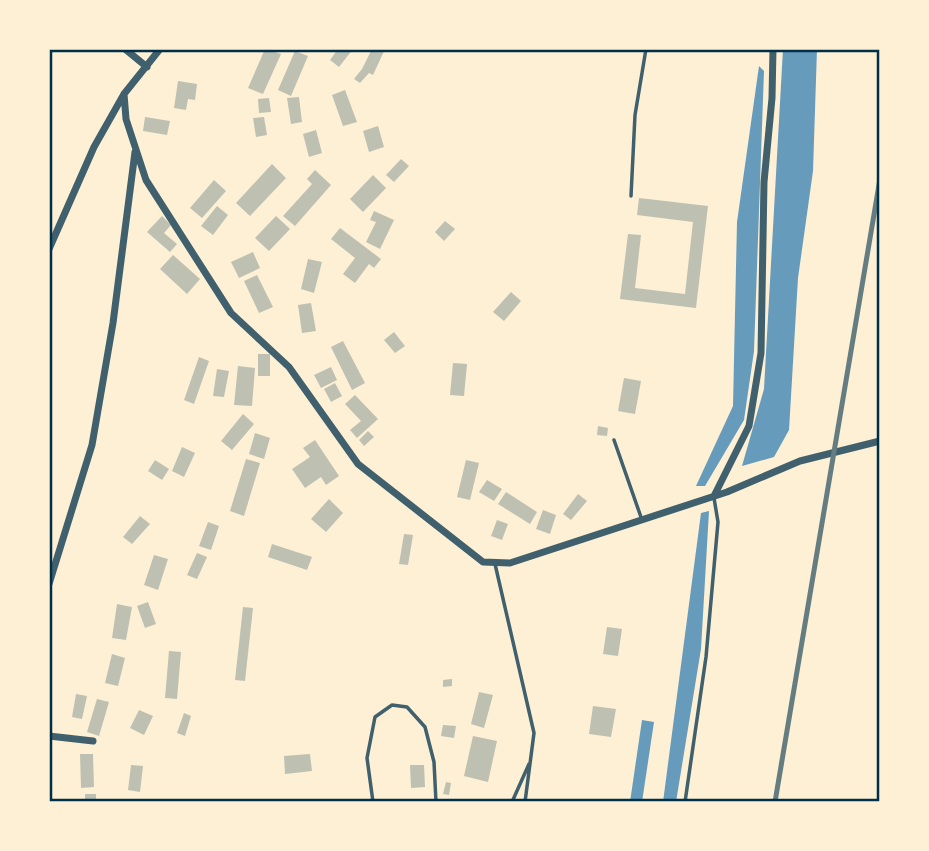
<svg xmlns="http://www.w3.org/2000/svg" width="929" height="851" font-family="Inter,sans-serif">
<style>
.water{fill:#669bbc}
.building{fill:#bec0b2}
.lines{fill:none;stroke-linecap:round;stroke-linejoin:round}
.service{stroke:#3f606c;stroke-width:3.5}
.minor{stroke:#3f606c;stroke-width:7}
.rail{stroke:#657d81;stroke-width:5}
.neatline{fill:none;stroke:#003049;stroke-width:2.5}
</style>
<rect width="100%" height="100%" fill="#fdf0d5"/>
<path class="water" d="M783 49H817L813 171 798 278 789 430 774 457 742 466 764 389Z
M759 66 764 71 754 351 744 420 705 486H696L733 406 737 222Z
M709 511 701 649 676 802H663L701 513Z
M642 720 654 722 642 802H630Z"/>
<path class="building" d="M265 49 281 54 263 94 248 88Z
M338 49H353L339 67 330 60Z
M372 49H385L373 75 369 73 360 83 354 79 362 69Z
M295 51 308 56 291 96 278 90Z
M178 81 197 84 195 100 188 99 186 110 174 108Z
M345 90 357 122 343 126 332 95Z
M299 97 302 122 291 124 287 98Z
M269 98 271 112 259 113 258 99Z
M145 117 170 121 167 135 143 131Z
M264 117 267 135 256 137 253 118Z
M378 126 384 147 369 152 363 131Z
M316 130 322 153 309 157 303 134Z
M401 159 409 166 394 182 386 175Z
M272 164 286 178 250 216 236 203Z
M315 170 331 185 295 226 283 216 312 184 307 179Z
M373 175 386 188 363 212 350 199Z
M214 180 226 191 202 218 190 208Z
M639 198 708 206 696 308 620 299 628 234 641 235 635 288 685 294 693 222 637 215Z
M217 206 228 215 213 235 201 226Z
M374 211 394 220 380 249 366 242 376 222 370 220Z
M162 216 171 225 164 233 177 244 170 252 147 232Z
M276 216 290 229 269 251 255 238Z
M445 221 455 229 444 241 435 232Z
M340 228 381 259 374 268 369 264 355 283 343 274 355 258 331 239Z
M253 252 260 268 239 278 231 262Z
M173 255 200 279 187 294 160 269Z
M308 259 322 262 314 293 301 289Z
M257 275 273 307 259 313 244 281Z
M511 292 521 301 504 321 493 312Z
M311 303 316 331 302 333 298 305Z
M394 332 405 346 395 353 384 340Z
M343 341 365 383 352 390 331 347Z
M258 354H270V376H258Z
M199 357 209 361 194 404 184 400Z
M453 363 467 364 464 396 450 395Z
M238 366 255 368 252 406 234 405Z
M331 367 337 380 321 388 314 375Z
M217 369 229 371 224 397 213 396Z
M624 378 641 381 635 414 618 411Z
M335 383 342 396 331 402 324 389Z
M355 395 378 419 357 438 350 430 361 421 345 404Z
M243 414 254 424 232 450 221 441Z
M598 426 608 428 607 436 597 435Z
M368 431 374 437 364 446 359 440Z
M255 433 270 438 264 459 249 454Z
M315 440 339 476 326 485 321 477 305 488 292 469 310 457 303 448Z
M182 447 195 453 184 477 172 471Z
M246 459 260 463 244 516 230 511Z
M155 460 169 469 162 480 148 471Z
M466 460 479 463 470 500 457 497Z
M487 480 502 489 494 501 479 492Z
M506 492 537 512 530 524 498 504Z
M578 494 587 501 571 520 563 514Z
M329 499 343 513 326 532 311 519Z
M543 510 556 515 550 534 536 529Z
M140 516 150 524 132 544 123 537Z
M497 520 508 524 502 540 491 536Z
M208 522 219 526 211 550 199 546Z
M404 534 413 535 408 565 399 564Z
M272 544 312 557 307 570 268 557Z
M197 553 207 557 197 579 187 575Z
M154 555 168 559 158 590 144 585Z
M148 602 156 624 145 628 137 606Z
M117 604 132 607 126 640 112 638Z
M243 607 253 608 245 681 235 680Z
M607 627 622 629 618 656 603 654Z
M169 651 181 652 177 699 165 698Z
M112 654 125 658 118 686 105 683Z
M452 679V686L443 687V680Z
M479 692 493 695 484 728 471 724Z
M76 694 87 696 82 719 72 717Z
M97 699 109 702 99 736 87 732Z
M593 706 616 709 611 737 589 734Z
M139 710 153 716 144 735 130 728Z
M184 713 191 716 185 736 177 733Z
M443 725 456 726 454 738 441 736Z
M473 736 497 741 488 782 464 776Z
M80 754H93L94 787 81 788Z
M310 754 312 771 285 774 284 756Z
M131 765 143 766 140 792 128 790Z
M410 765H424L425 787 411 788Z
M446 782 451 783 449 795 443 794Z
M85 794H96V802H85Z"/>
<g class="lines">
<path class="service" d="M631 196 635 115 646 49
M614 440 642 520
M495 564 534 733 525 802
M373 802 367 758 375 717 392 705 407 707 425 727 434 762 436 802
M512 802 529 764
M685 802 706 657 718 522 714 498"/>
<path class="minor" d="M125 49 147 67
M124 94 126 119 146 180 231 313 289 367 358 464 483 562 510 563 727 492 800 461 880 441
M49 249 94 147 124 94 160 49
M714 496 749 426 761 353 764 182 772 98 773 49
M49 584 92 445 113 323 135 152
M49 736 93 741"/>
<path class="rail" d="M775 802 880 179"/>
</g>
<rect width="929" height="851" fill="none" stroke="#fdf0d5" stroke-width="102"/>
<rect x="51" y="51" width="827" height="749" class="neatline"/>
</svg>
